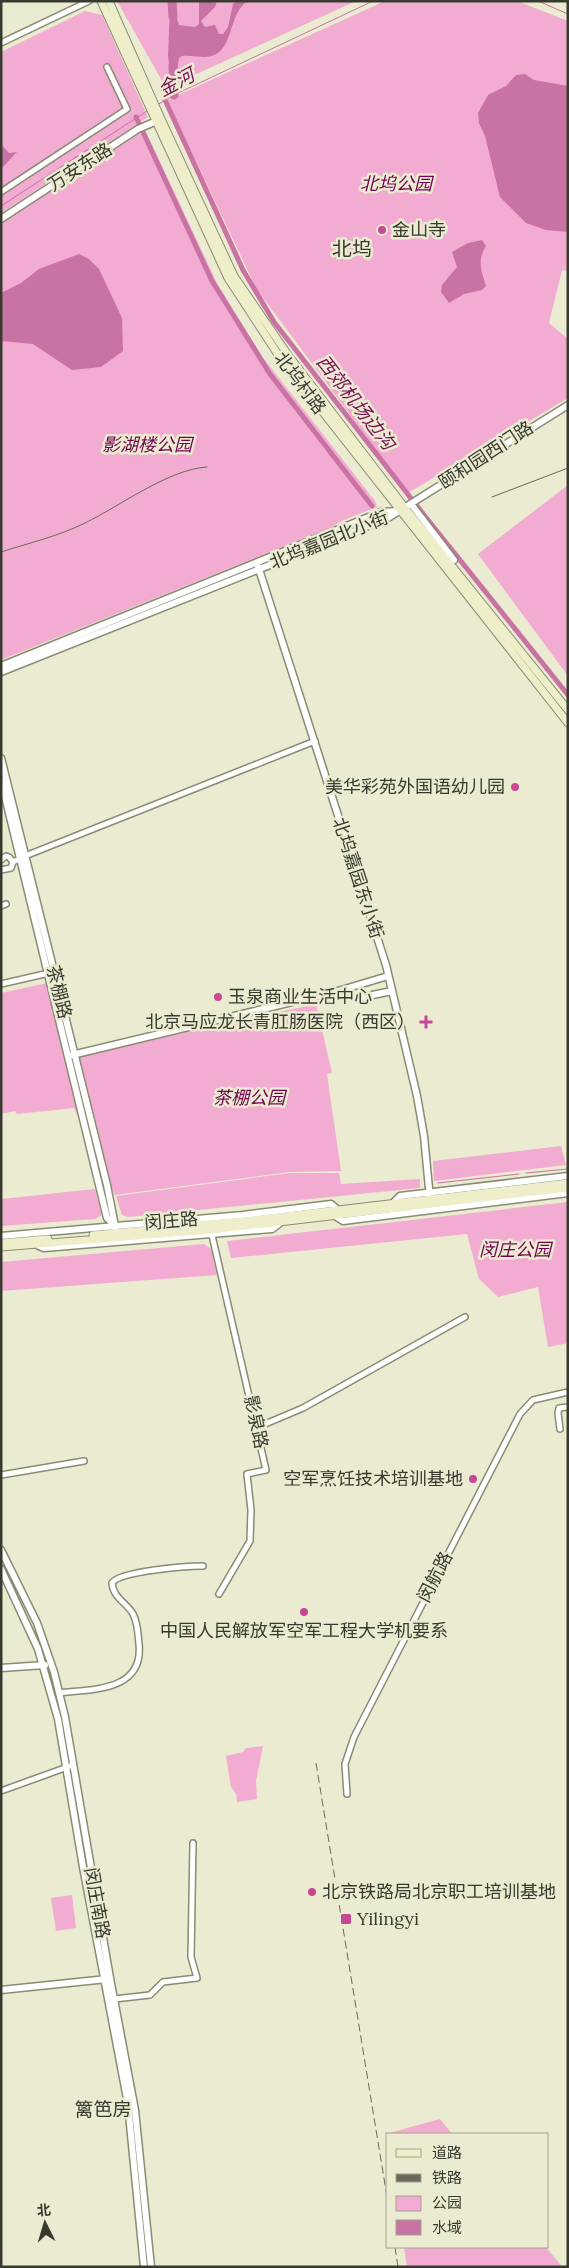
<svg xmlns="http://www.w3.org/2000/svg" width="569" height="2268" font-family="Lora,'Noto Sans SC',serif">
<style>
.green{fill:#f2acd1}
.water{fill:#c972a4}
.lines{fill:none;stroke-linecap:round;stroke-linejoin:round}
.stream{stroke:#c972a4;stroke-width:1}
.canal{stroke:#c972a4;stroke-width:5}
.river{stroke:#c972a4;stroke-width:9}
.minor-casing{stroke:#8a8b73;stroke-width:8}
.tertiary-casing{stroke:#8a8b73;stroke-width:9}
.secondary-casing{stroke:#8a8b73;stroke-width:9}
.minor{stroke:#fff;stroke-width:5}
.tertiary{stroke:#fff;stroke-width:6}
.secondary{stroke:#eeefca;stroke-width:7}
.tram{stroke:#68695a;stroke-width:1}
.rail{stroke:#68695a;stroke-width:1;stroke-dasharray:8 4;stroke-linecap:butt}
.poi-dot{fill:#c74996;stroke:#eaebd1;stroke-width:2}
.labels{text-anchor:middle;stroke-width:5;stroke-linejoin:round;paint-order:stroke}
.street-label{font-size:18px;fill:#393a2f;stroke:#eaebd1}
.park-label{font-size:18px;font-style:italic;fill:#720150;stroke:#eaebd1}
.poi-label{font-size:18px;fill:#393a2f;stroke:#eaebd1;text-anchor:start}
.water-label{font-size:19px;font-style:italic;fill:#7b1058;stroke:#eaebd1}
.neighbourhood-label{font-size:19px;fill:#393a2f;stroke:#eaebd1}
.quarter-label{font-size:20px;fill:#393a2f;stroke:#eaebd1}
</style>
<rect width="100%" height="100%" fill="#eaebd1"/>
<path class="green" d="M117 1H356L166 88Z
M385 1H517L568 21V271L562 270 549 323 568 339V398L408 493 256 288 167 100Z
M85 11 102 15 148 117 1 213V52Z
M145 130 217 283 261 355 375 501 377 507 344 520 327 529 1 660V221Z
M568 485V676L478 554Z
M47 983 67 1058 316 1004 332 1073 327 1074 341 1171 290 1172 115 1195 74 1108 17 1114 15 1111 1 1114V993Z
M561 1146 566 1165 434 1181 433 1161Z
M290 1173H339L341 1184 420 1179V1188L128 1217 122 1215 116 1196Z
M95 1189 102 1215 95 1219 1 1226V1199Z
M568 1202V1343L548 1347 538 1287 498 1297 479 1279 467 1234 231 1258 227 1241Z
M204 1244 211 1249 217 1275 1 1291V1262Z
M263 1746 256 1781 257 1799 237 1802 236 1794 231 1787 226 1756 243 1752 246 1748Z
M72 1895 76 1928 56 1931 51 1898Z
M440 2119 452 2134H388V2145L386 2134Z
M404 2247H546L562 2267H407Z"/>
<path class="water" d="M199 1H217L215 7 201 21 205 27 215 25 219 34H223L228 27 233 4 236 1H247C226 17 235 56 205 57 197 57 190 55 182 56L179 58 176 75 171 77 168 56 170 8 172 5 179 25 195 27 199 24Z
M525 74 534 80 568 86V232L546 230 526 223 500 197 485 136 479 123 478 113 488 95 506 86 516 75Z
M1 144 9 153 17 152 1 169Z
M482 240 486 246C477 260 481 271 486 286L482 290 464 294 449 303 441 292 442 285 457 267 452 252 468 243Z
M79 254 89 259 99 269 122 318 123 351 101 367 72 370 33 344 1 341V293L21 283 39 269Z"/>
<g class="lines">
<path class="stream" d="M538 1 568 14
M157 105 174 95 373 1
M1 206 147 111
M526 1173 568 1169
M438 1183 519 1174"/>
<path class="canal" d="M165 100 243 270 274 322 424 515 568 695
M136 117 212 281 270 374 372 506"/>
<path class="river" d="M172 1 173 17
M173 65 174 95"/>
<g class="minor-casing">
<path id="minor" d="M1 43 89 1
M1 192 127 109 107 67
M1 860 6 856 9 857 13 862
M1 870 11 868 13 862 25 856 315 741
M1 906 6 904
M1 984 49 973
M211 1231 266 1470 247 1474 251 1510 250 1541 219 1594
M258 1427 303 1408 465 1317
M560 1429 558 1413 559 1408 568 1407
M1 1475 84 1461
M59 1693C91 1689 144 1692 139 1644 138 1635 138 1623 133 1614 127 1603 113 1598 112 1583 119 1571 188 1566 203 1566
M1 1791 73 1765
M347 1794 345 1764 354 1737 520 1414 533 1400 568 1392
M114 1999 150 1995 163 1982 197 1978 191 1957 193 1843"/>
</g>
<g class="tertiary-casing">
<path id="tertiary" d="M1 219 138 129 159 120
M411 504 454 560
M257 563 386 965 417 1096 424 1136 430 1199
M1 666 381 512 398 511
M1 672 388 518 568 405
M1 758 107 1185 117 1236
M1 780 107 1218 115 1226
M340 991 358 998 392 991
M72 1055 338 991 388 976
M392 1204 400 1196 568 1176
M335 1216 343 1221 568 1193
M1 1236 243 1215 331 1204 338 1210
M39 1246 44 1248 272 1229 280 1223
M1 1550 37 1623 54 1672 65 1717 110 1978 135 2110 151 2267
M1 1569 38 1649 58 1719 83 1867 128 2104 144 2267
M1 1668 45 1665
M1 1990 107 1979"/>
</g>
<g class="secondary-casing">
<path id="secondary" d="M101 1 228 278 281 359 568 723
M109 1 161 119 234 276 288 355 405 508 568 710
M93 1235 243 1221 568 1183
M1 1243 48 1239
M1 1247 211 1230 568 1188"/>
</g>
<use href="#minor" class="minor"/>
<use href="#tertiary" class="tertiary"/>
<use href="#secondary" class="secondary"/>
<path class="tram" d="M492 497 568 468
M1 552C29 543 59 536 85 523 120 506 169 469 207 467"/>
<path class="rail" d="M316 1763 388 2203
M395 2247 398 2267"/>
</g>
<g class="poi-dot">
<circle cx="382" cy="230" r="5"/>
<circle cx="515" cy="787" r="5"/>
<circle cx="218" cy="997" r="5"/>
<path d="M423.5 1014.5h5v5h5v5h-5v5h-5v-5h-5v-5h5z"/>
<circle cx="473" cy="1479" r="5"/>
<circle cx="304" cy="1612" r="5"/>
<circle cx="312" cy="1892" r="5"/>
<rect x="340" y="1913" width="12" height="12" rx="2.5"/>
</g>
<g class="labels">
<g class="street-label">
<text transform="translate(80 167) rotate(-33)" y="6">万安东路</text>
<text transform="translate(300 383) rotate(53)" y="6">北坞村路</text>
<text transform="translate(486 455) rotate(-33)" y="6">颐和园西门路</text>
<text transform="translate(329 540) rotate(-22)" y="6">北坞嘉园北小街</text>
<text transform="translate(358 878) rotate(72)" y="6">北坞嘉园东小街</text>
<text transform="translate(59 992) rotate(76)" y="6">茶棚路</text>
<text transform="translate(171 1221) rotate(-5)" y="6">闵庄路</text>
<text transform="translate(256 1422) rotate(78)" y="6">影泉路</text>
<text transform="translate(435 1577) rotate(-63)" y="6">闵航路</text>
<text transform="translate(97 1903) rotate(80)" y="6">闵庄南路</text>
</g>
<g class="park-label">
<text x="396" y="190">北坞公园</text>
<text x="147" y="451">影湖楼公园</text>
<text x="249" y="1104">茶棚公园</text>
<text x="515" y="1256">闵庄公园</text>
</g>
<g class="poi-label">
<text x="392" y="236">金山寺</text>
<text x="505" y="793" text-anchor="end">美华彩苑外国语幼儿园</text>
<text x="228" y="1003">玉泉商业生活中心</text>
<text x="415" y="1028" text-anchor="end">北京马应龙长青肛肠医院（西区）</text>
<text x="463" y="1485" text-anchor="end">空军烹饪技术培训基地</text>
<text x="304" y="1637" text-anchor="middle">中国人民解放军空军工程大学机要系</text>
<text x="322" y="1898">北京铁路局北京职工培训基地</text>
<text x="357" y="1925">Yilingyi</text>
</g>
<g class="water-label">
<text transform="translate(176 82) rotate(-28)" y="7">金河</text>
<text transform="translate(356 402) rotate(52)" y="7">西郊机场边沟</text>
</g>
<g class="neighbourhood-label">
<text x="103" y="2116">篱笆房</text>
</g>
<g class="quarter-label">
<text x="352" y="256">北坞</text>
</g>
</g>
<rect width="569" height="2268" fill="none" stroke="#393a2f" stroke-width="5"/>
<rect x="386" y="2133" width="162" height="115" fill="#eaebd1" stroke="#a3a490"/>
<rect x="396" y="2149" width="25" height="8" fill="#eeefca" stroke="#a3a490"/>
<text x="432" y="2158" font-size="15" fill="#393a2f">道路</text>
<rect x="396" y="2174" width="25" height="8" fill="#68695a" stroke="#a3a490"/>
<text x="432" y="2183" font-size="15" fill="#393a2f">铁路</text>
<rect x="396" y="2196" width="25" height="15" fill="#f2acd1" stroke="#a3a490"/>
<text x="432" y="2208" font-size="15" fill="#393a2f">公园</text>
<rect x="396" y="2220" width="25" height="15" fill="#c972a4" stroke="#a3a490"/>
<text x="432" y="2233" font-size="15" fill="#393a2f">水域</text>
<g transform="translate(45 2223) rotate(355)" stroke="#eaebd1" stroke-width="4" paint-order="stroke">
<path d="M0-4L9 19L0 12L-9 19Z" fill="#393a2f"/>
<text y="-8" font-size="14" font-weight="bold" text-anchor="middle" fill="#393a2f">北</text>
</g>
</svg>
